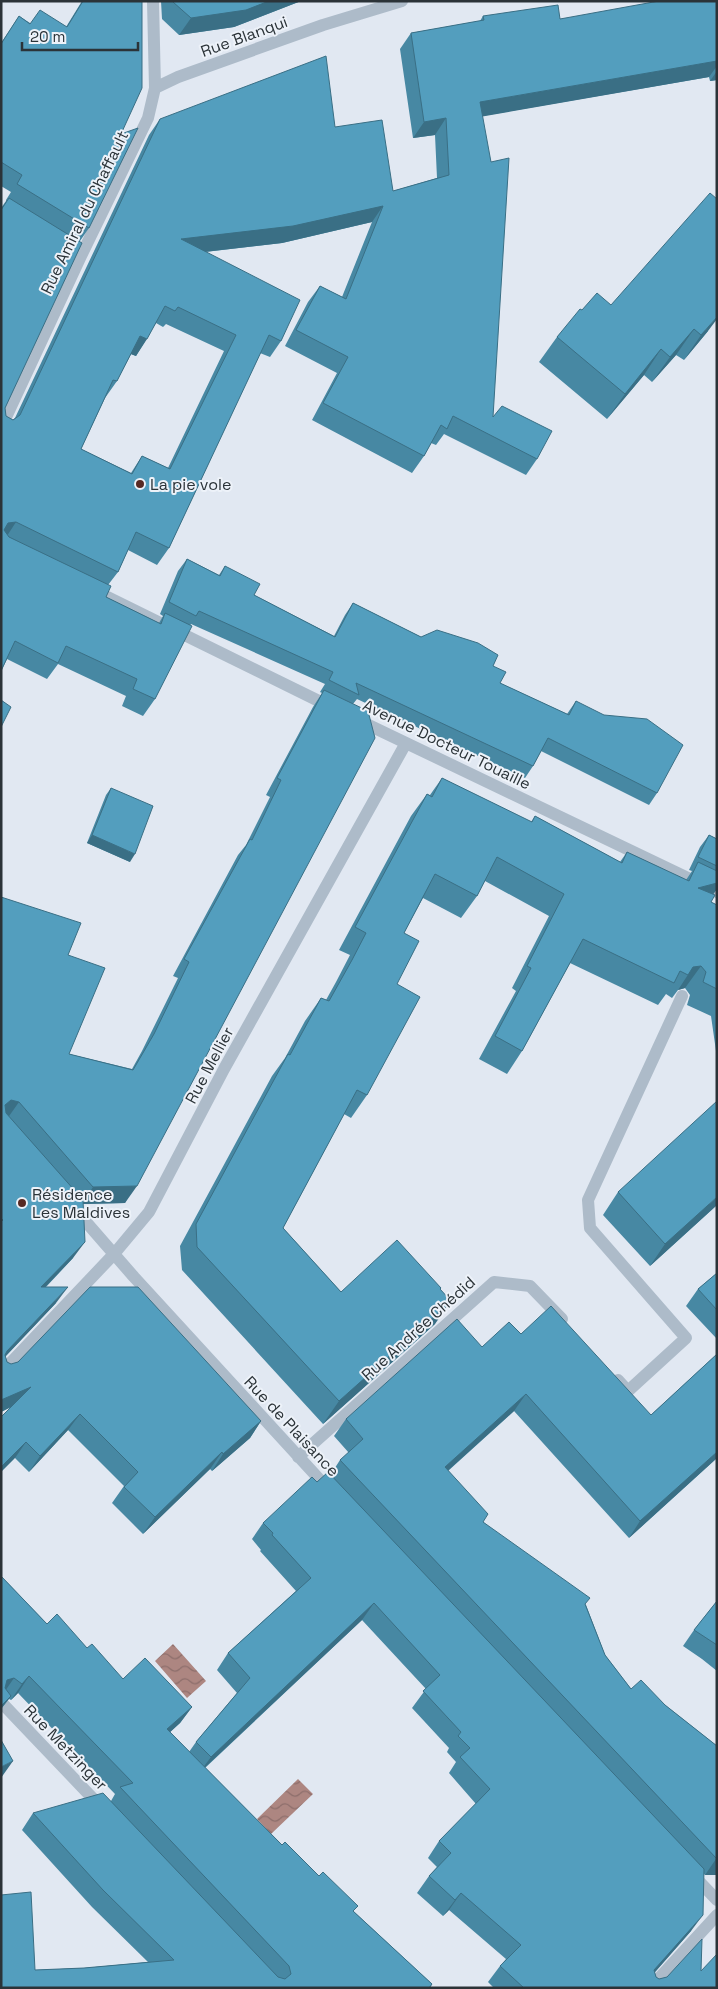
<svg xmlns="http://www.w3.org/2000/svg" width="718" height="1989" font-family="'Space Grotesk',sans-serif">
<style>
.water{fill:url(#water-waves)}
.lines{fill:none;stroke-linecap:round;stroke-linejoin:round}
.street{stroke:#adbbc9;stroke-width:12}
.wall{fill:#4788a3;fill-rule:evenodd}
.shaded-wall{fill:#3a6f85}
.building{fill:#539ebe;stroke:#3a6f85;fill-rule:evenodd}
.poi-dot{fill:#572923;stroke:#edf2f9;stroke-width:2}
.labels{text-anchor:middle;stroke-width:4;stroke-linejoin:round;paint-order:stroke}
.street-label{font-size:16px;fill:#2b3338;stroke:#edf2f9}
.poi-label{font-size:16px;fill:#2b3338;stroke:#edf2f9;text-anchor:start}
</style>
<defs>
<pattern id="water-waves" width="16" height="10" patternUnits="userSpaceOnUse" patternTransform="scale(1.25)"><rect width="16" height="10" fill="#ad8681"/><path d="M0 5q4-4 8 0t8 0" fill="none" stroke="#8d6e6b"/></pattern>
</defs>
<rect width="100%" height="100%" fill="#e1e8f2"/>
<path class="water" d="M173 1644 206 1681 187 1698 155 1661Z
M298 1779 313 1794 271 1834 257 1819Z"/>
<g class="lines">
<path class="street" d="M155 88 178 77 323 25 402 1
M1 428 81 256 148 118 155 88 153 1
M91 589 331 707
M358 720 717 892
M73 1207 134 1277 331 1492
M1 1373 114 1254 149 1212 224 1069 406 743
M618 1380 628 1391 686 1338 590 1228 588 1200 682 996
M298 1457 494 1282 530 1286 562 1319
M1 1702 101 1807
M692 1874 717 1900
M650 1988 717 1915"/>
</g>
<path class="wall" d="M82 1H142L121 134 89 228 80 241 5 408 6 416 13 420 15 418 149 135 160 119 335 127 393 191 437 178 435 135 413 138 400 49 411 33 480 21 483 16 560 19 717 1V80L710 81 709 77 482 116 493 417 537 459 526 475 444 434 436 445 431 443 424 456 412 473 312 420 337 373 285 346 308 302 320 286 342 297 372 222 282 243 205 252 281 341 270 357 260 353 169 548 157 565 128 550 118 572 108 585 106 597 159 623 163 616 160 614 178 571 187 559 219 575 225 566 254 595 334 636 345 615 353 603 421 637 493 666 500 683 567 714 576 701 657 793 649 805 541 751 533 766 525 778 357 699 353 704 125 1203 83 1204 73 1258 46 1287 56 1303 5 1357 7 1362 11 1364 261 1421 250 1438 212 1471 210 1469 143 1534 112 1503 124 1486 68 1430 29 1472 15 1458 11 1407 1 1412V897L68 955 69 1054 132 1069 142 1051 178 978 173 976 238 855 246 845 270 797 266 795 313 707 322 693 320 692 325 684 191 624 155 699 143 716 122 706 126 696 58 664 47 679 7 659 1 671V208L6 201V200L11 192 1 186V43L19 16 30 23 66 27ZM156 323 163 327 166 324 224 351 168 468 142 456 131 473 81 449 105 398 117 381 131 354 136 356Z
M161 1H301L234 27 179 35 162 19Z
M611 305 708 331 684 360 676 355 652 382 644 375 607 419 539 362 557 337 582 310Z
M442 778 531 822 535 816 620 862 627 852 686 880 692 871 689 870 700 847 709 835 717 839V889L713 894 711 902 717 905V1058L711 1016 687 1005 690 995 685 988 678 990 672 998 666 994 658 1005 570 963 522 1051 507 1074 479 1059 516 991 512 988 549 916 485 881 477 896 461 918 423 898 404 933 397 984 367 1095 351 1118 344 1114 283 1228 341 1292 440 1290 435 1324 323 1424 182 1270 180 1246 272 1076 285 1058 305 1021 321 998 326 1000 336 982 350 955 339 950 411 816 427 794 430 795Z
M111 788 130 862 87 843 106 795Z
M618 1192 717 1205 650 1266 603 1215Z
M717 1273V1339L686 1306 698 1289Z
M521 1334 651 1415 717 1354V1458L629 1538 514 1411 448 1471 483 1522 586 1605 605 1655 631 1689 665 1705 717 1746V1875H705L704 1874 691 1931 654 1973 656 1977 659 1979 701 1971 717 1988H494L488 1982 500 1966 506 1959 449 1910 443 1916 417 1893 429 1876 437 1867 428 1858 439 1841 476 1804 449 1773 456 1762 447 1752 449 1748 412 1708 426 1689 362 1620 205 1768 282 1845 432 1984 430 1988H1L35 1970 84 1968 148 1962 92 1907 22 1830 33 1813 111 1801 115 1794 18 1693 11 1700 9 1699 1 1709V1576L47 1624 87 1648 123 1679 192 1707 180 1723 170 1732 189 1752 196 1742 237 1693 217 1670 228 1653 296 1591 260 1551 261 1550 252 1539 263 1523 317 1482 331 1474 340 1460 349 1453 334 1436 346 1419 482 1347Z
M717 1601V1671L702 1659 683 1646 694 1630Z"/>
<path class="shaded-wall" d="M269 1H301L234 27 179 35 191 18Z
M717 61V66L709 77 468 119 480 102Z
M717 71V80L710 81Z
M446 118 435 135 413 138 424 122Z
M383 206 372 222 282 243 169 256 181 239Z
M717 317V319L708 331 684 360 701 335Z
M694 329 676 355 652 382 670 357Z
M140 336 147 339 136 356 128 353Z
M661 349 644 375 607 419 625 394Z
M16 522 5 539 1 533 8 523Z
M92 835 135 854 130 862 87 843Z
M717 883V889L706 904 698 888Z
M701 966 685 988 678 990 693 967Z
M11 1100 19 1102 7 1119 5 1105Z
M137 1186 125 1203 82 1204 93 1187Z
M717 1197V1205L650 1266 665 1244Z
M85 1242 73 1258 30 1303 41 1287Z
M68 1287 56 1303 1 1361 7 1351Z
M451 1301 435 1324 323 1424 339 1401Z
M31 1387 19 1403 1 1412V1400Z
M526 1394 514 1411 433 1484 445 1467Z
M80 1414 68 1430 29 1472 40 1456Z
M261 1421 250 1438 212 1471 223 1454Z
M26 1442 15 1458 1 1472V1467Z
M222 1452 210 1469 143 1534 155 1517Z
M717 1452V1458L629 1538 640 1521Z
M374 1603 362 1620 199 1773 211 1757Z
M29 1676 18 1693 11 1700 22 1684Z
M14 1678 3 1694 7 1680Z
M11 1696 1 1709V1706Z
M192 1707 180 1723 155 1746 167 1729Z
M13 1761 1 1778V1767Z
M716 1859H717V1875H705Z
M461 1893 449 1910 443 1916 455 1900Z
M703 1915 691 1931 642 1987 654 1970Z"/>
<path class="building" d="M83 1H142V88L121 134 138 128 89 228 17 184 22 175 1 162V44L19 16 30 24 40 10 67 27Z
M173 1H269L246 10 191 18 173 2Z
M659 1H717V61L480 102 491 162 509 158 493 417 502 406 552 431 537 459 453 416 447 429 441 425 424 456 323 403 348 357 296 330 320 286 346 299 383 206 293 226 181 239 300 300 281 341 269 335 169 548 136 532 118 572 16 522 8 523 4 530 9 537 111 586 106 597 161 624 165 613 192 626 155 699 133 689 137 679 66 646 58 663 15 641 1 671V210L9 198 82 243 5 408 6 416 13 420 20 415 160 119 326 56 335 127 382 120 393 191 449 175 446 118 424 122 411 33 484 20 483 16 558 5 560 19ZM165 306 175 311 178 307 236 335 170 469 142 456 132 474 81 449 113 380 117 381 140 336 147 339Z
M710 193 717 199V317L701 335 694 329 670 357 661 349 625 394 557 337 580 309 582 310 597 293 611 305Z
M187 559 220 576 225 566 260 584 254 595 335 637 353 603 421 637 437 630 478 643 498 655 493 666 506 672 500 683 569 715 576 701 604 715 647 719 683 745 657 793 548 738 533 766 356 683 359 695 329 680 333 672 199 611 196 616 169 602Z
M324 690 368 711 375 738 137 1186 93 1187 19 1102 11 1100 5 1105 6 1113 83 1200 85 1242 41 1287H68L7 1351 5 1355 7 1362 11 1364 18 1362 90 1287H138L261 1421 223 1454 222 1452 155 1517 124 1487 138 1472 80 1414 40 1456 26 1442 1 1467V1417L31 1387 1 1400V1222L3 1220 1 1218V897L81 923 68 955 105 968 69 1054 133 1070 154 1034 189 962 184 959 250 839 252 840 281 780 277 778Z
M1 700 11 707 1 727Z
M442 778 532 822 535 816 622 863 627 852 689 881 698 862 717 871V883L698 888 715 895 711 902 717 905V989L703 982 706 972 701 966 693 967 688 975 680 971 674 983 583 939 522 1051 495 1036 531 968 527 966 564 894 497 857 477 896 435 874 404 933 419 941 397 984 420 997 367 1095 357 1090 283 1228 341 1292 397 1240 441 1288 440 1289 451 1301 339 1401 197 1247 196 1224 288 1054 290 1055 321 998 329 1001 352 960 366 933 355 927 427 794 432 797Z
M111 788 153 806 135 854 92 835Z
M709 835 717 839V866L698 857Z
M717 1101V1197L665 1244 618 1192Z
M717 1273V1310L698 1289Z
M551 1306 651 1415 717 1354V1452L640 1521 526 1394 445 1467 488 1514 483 1522 590 1598 585 1604 605 1655 631 1689 641 1680 665 1705 717 1746V1859L340 1460 363 1439 346 1419 457 1319 482 1347 509 1322 521 1334Z
M328 1472 704 1869 703 1915 654 1970 656 1977 659 1979 667 1977 702 1939 701 1971 717 1954V1988H524L500 1966 521 1945 461 1893 455 1900 429 1876 451 1853 439 1841 490 1789 460 1757 470 1748 458 1736 461 1732 423 1691 440 1675 374 1603 211 1757 196 1742 250 1678 228 1653 311 1578 272 1535 273 1533 263 1523 312 1477 317 1482Z
M1 1576 47 1624 57 1614 87 1648 92 1644 123 1679 145 1658 192 1707 167 1729 282 1845 285 1842 319 1876 323 1872 358 1906 353 1911 432 1984 429 1988H1V1895L31 1892 35 1970 84 1968 174 1960 103 1890 33 1813 103 1793 278 1977 285 1979 291 1974 289 1966 120 1787 133 1783 29 1676 22 1684 14 1678 7 1680 5 1688 11 1696 1 1706Z
M717 1601V1645L694 1630Z
M1 1740 13 1761 1 1767Z"/>
<g class="poi-dot">
<circle cx="140" cy="484" r="5"/>
<circle cx="22" cy="1203" r="5"/>
</g>
<g class="labels">
<g class="street-label">
<text transform="translate(244 36) rotate(-20)" y="6">Rue Blanqui</text>
<text transform="translate(84 212) rotate(-64)" y="6">Rue Amiral du Chaffault</text>
<text transform="translate(447 744) rotate(26)" y="6">Avenue Docteur Touaille</text>
<text transform="translate(209 1065) rotate(-62)" y="6">Rue Mellier</text>
<text transform="translate(418 1328) rotate(-42)" y="6">Rue Andrée Chédid</text>
<text transform="translate(292 1426) rotate(47)" y="6">Rue de Plaisance</text>
<text transform="translate(66 1747) rotate(46)" y="6">Rue Metzinger</text>
</g>
<g class="poi-label">
<text x="150" y="490">La pie vole</text>
<text x="32" y="1200">Résidence<tspan x="32" dy="18">Les Maldives</tspan></text>
</g>
</g>
<rect width="718" height="1989" fill="none" stroke="#2b3338" stroke-width="5"/>
<path d="M22 42v8h116v-8" fill="none" stroke="#2b3338" stroke-width="2.5"/>
<text x="30" y="42" font-size="15" fill="#2b3338" stroke="#edf2f9" stroke-width="4" paint-order="stroke">20 m</text>
</svg>
